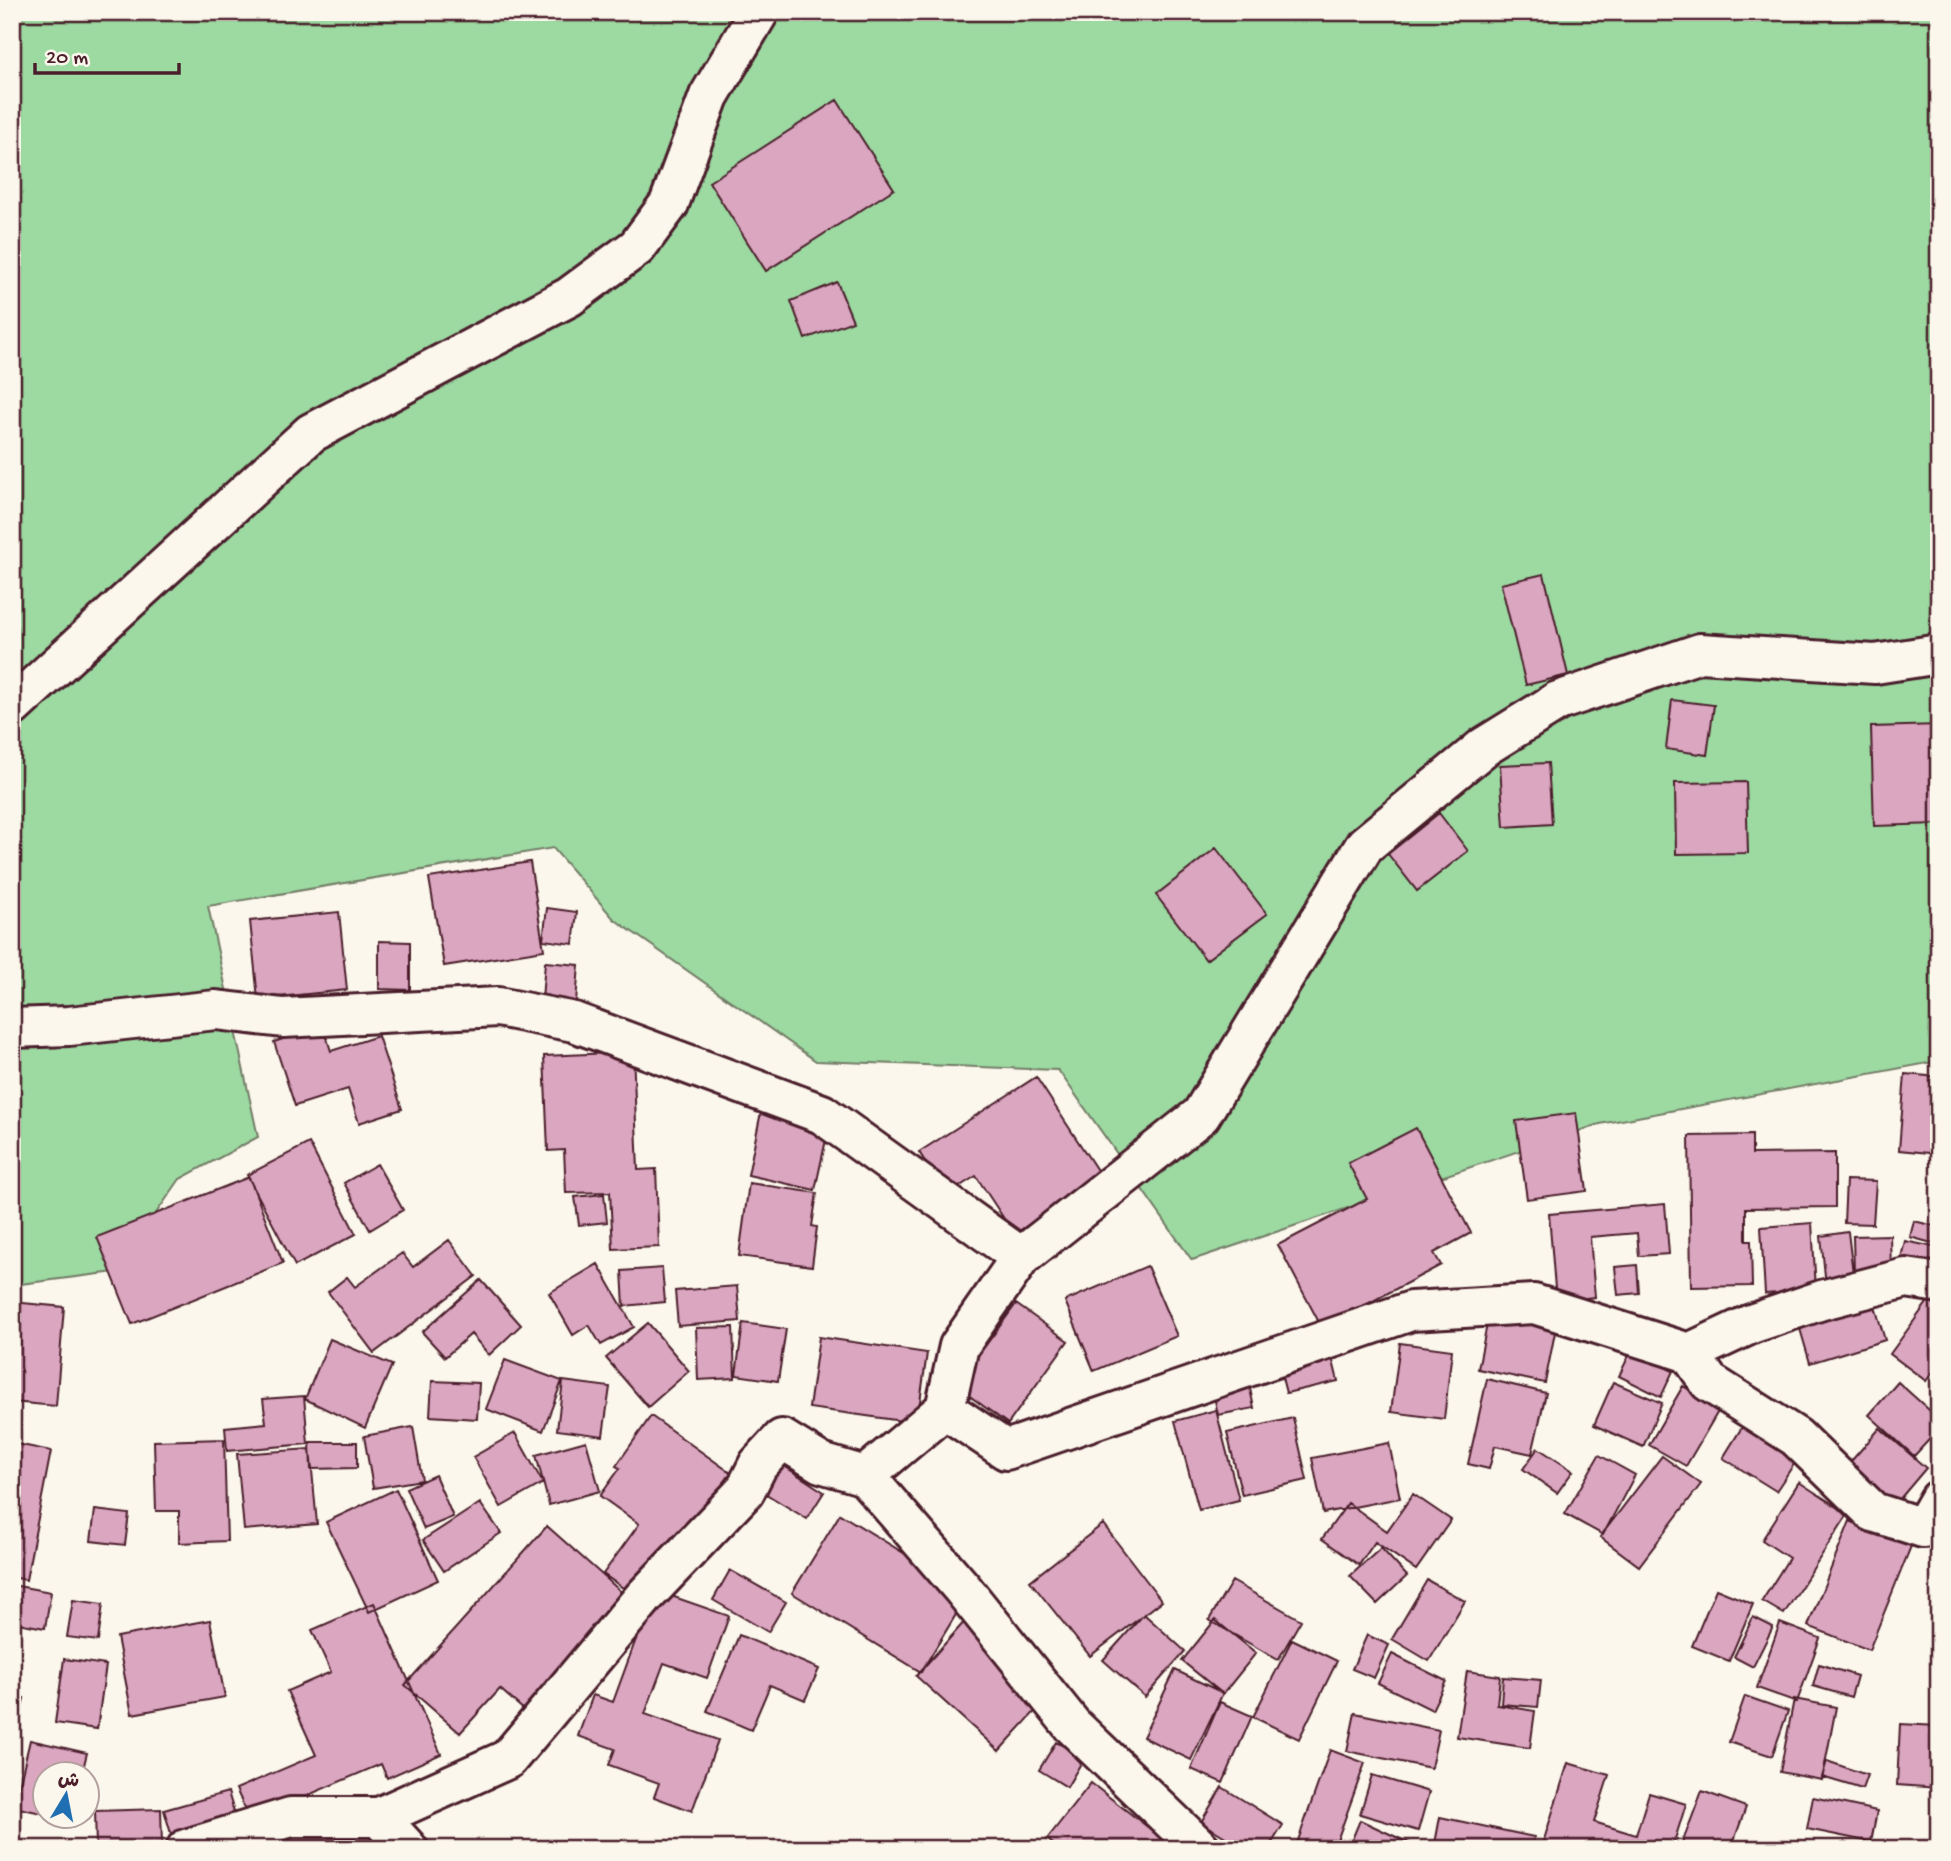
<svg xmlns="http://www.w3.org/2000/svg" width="1951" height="1861" font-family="'Gochi Hand','Playpen Sans Arabic',sans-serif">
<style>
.green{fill:#9cdaa2;stroke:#737c66;stroke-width:2}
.building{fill:#daa6c0;stroke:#4a1f2b;stroke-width:2}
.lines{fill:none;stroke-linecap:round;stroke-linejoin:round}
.minor-casing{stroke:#4a1f2b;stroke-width:44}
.minor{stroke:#fbf7ec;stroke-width:38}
</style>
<rect width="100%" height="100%" fill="#fbf7ec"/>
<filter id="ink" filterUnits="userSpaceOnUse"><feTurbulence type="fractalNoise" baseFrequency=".0143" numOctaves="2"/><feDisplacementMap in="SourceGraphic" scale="14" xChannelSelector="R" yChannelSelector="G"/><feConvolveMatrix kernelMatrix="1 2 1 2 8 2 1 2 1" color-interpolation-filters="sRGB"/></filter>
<g filter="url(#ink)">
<path class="green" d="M12 12H1939V1061L1600 1124 1192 1260 1058 1070 816 1061 614 919 553 848 208 906 258 1137 180 1179 115 1272 12 1285Z"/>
<path class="building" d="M837 100 894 189 766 271 709 182Z
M837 282 853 321 805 339 791 301Z
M1544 574 1568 675 1526 685 1501 584Z
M1672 700 1714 705 1707 755 1666 749Z
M1939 725V824L1874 826 1871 727Z
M1548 763 1552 824 1504 827 1500 765Z
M1746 782 1748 853 1676 854 1675 783Z
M1439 813 1468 851 1417 891 1388 854Z
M1216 848 1267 914 1206 960 1156 895Z
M530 862 544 950 444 966 429 878Z
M547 908 577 912 573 944 543 940Z
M339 912 347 990 258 999 250 921Z
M379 941 410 942V990L379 989Z
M545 962 579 965 576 1002 542 999Z
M323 1026 331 1051 378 1036 402 1109 359 1123 348 1089 295 1106 274 1042Z
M633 1052 638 1170 656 1169 659 1247 613 1249 610 1192 566 1193 564 1150 548 1151 544 1056Z
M1905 1074 1939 1077V1154L1899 1150Z
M1036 1077 1102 1178 1014 1234 976 1176 946 1195 919 1152Z
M761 1112 829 1126 815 1190 748 1175Z
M1576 1113 1587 1191 1527 1199 1516 1121Z
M1416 1128 1471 1233 1434 1253 1441 1265 1322 1328 1278 1245 1367 1199 1348 1163Z
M1752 1135V1154L1835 1153V1207L1746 1208V1241H1751L1752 1286 1691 1287 1689 1136Z
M309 1143 356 1234 295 1266 247 1175Z
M377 1164 403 1210 370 1230 344 1183Z
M249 1177 283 1263 132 1324 97 1237Z
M1846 1180 1876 1181 1873 1224 1844 1223Z
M749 1183 817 1193 812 1226 817 1227 812 1266 739 1256Z
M604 1194 607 1222 579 1225 575 1197Z
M1665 1204 1669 1254 1639 1256 1637 1233 1590 1237 1595 1297 1556 1301 1549 1214Z
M1914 1221 1939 1227V1245L1910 1237Z
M1812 1223 1816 1290 1765 1294 1761 1227Z
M1848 1232 1854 1282 1826 1286 1821 1236Z
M1890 1235 1891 1271 1854 1273 1853 1236Z
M449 1240 476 1276 374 1353 328 1292 347 1277 355 1287 402 1253 413 1267Z
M1905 1241 1939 1248V1279L1898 1270Z
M598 1264 634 1327 601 1345 589 1325 573 1335 549 1293Z
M1637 1265 1639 1293 1618 1295 1615 1267Z
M1147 1266 1177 1336 1094 1371 1065 1301Z
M662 1268 665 1302 624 1306 622 1271Z
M481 1280 521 1325 489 1355 471 1334 445 1357 422 1332Z
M737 1286 740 1321 678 1326 675 1291Z
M1937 1289 1939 1364 1926 1381 1890 1354Z
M1871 1293 1885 1340 1810 1363 1796 1315Z
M12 1302 64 1307 56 1406 12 1402Z
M1016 1304 1068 1341 1008 1424 956 1386Z
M1489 1314 1556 1327 1545 1383 1478 1369Z
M648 1323 689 1371 648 1407 606 1358Z
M743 1323 786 1329 778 1381 736 1375Z
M733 1327 735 1378 698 1380 696 1328Z
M819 1337 927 1353 917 1423 809 1408Z
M330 1339 392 1365 365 1428 305 1399Z
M1400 1343 1452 1350 1444 1419 1391 1412Z
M1329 1345 1338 1381 1286 1393 1277 1358Z
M1631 1351 1673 1371 1661 1397 1619 1376Z
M505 1360 562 1381 543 1431 486 1409Z
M1246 1369 1254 1408 1218 1415 1210 1376Z
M1487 1379 1546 1393 1532 1454 1495 1446 1489 1469 1468 1464Z
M432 1381 479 1383 477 1419 430 1416Z
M563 1381 610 1387 603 1436 557 1430Z
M1613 1382 1662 1403 1643 1447 1594 1425Z
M1898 1382 1939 1419V1429L1914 1456 1869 1415Z
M1683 1386 1720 1408 1686 1466 1649 1445Z
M304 1396 308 1444 227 1451 225 1427 266 1423 263 1399Z
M1216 1410 1239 1500 1199 1510 1175 1421Z
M651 1416 731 1473 639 1599 603 1574 639 1524 600 1496 620 1468 616 1466Z
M1293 1418 1307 1480 1242 1495 1227 1433Z
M1744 1424 1798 1458 1776 1491 1723 1458Z
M413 1427 422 1480 373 1488 364 1436Z
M1880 1428 1926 1468 1893 1507 1846 1467Z
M515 1433 543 1483 501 1507 473 1457Z
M224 1439 227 1541 179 1543V1511H156L154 1441Z
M586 1441 600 1491 549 1505 536 1455Z
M310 1442H357V1468L311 1469Z
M12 1443 51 1451 26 1580 12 1577Z
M1389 1443 1400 1498 1323 1513 1312 1458Z
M1538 1448 1573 1471 1557 1493 1523 1469Z
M310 1449 317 1524 244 1530 237 1454Z
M1599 1455 1635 1475 1603 1535 1565 1514Z
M1662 1456 1701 1484 1639 1566 1600 1537Z
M781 1464 824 1492 807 1519 763 1492Z
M435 1475 453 1517 424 1529 406 1488Z
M1799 1482 1848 1514 1784 1614 1762 1601 1789 1558 1762 1540Z
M396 1489 438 1580 369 1612 326 1522Z
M1413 1494 1451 1520 1416 1570 1375 1542 1359 1565 1322 1539 1348 1503 1387 1531Z
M480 1503 501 1533 444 1571 423 1540Z
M95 1510 129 1514 125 1545 91 1541Z
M840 1514 969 1593 921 1672 792 1593Z
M1850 1521 1911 1546 1869 1650 1808 1626Z
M1103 1524 1162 1601 1090 1656 1030 1581Z
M547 1526 627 1597 525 1711 500 1689 460 1733 405 1685Z
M1381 1548 1407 1576 1377 1604 1350 1576Z
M730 1570 786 1602 768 1632 713 1600Z
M1427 1580 1465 1601 1429 1661 1392 1639Z
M1232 1581 1301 1620 1278 1660 1209 1620Z
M12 1585 51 1592 45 1628 12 1622Z
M1716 1589 1753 1604 1729 1661 1692 1646Z
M654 1590 729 1616 707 1678 664 1663 645 1714 718 1740 692 1811 654 1797 659 1783 609 1765 615 1749 578 1736 593 1695 613 1702Z
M73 1600 103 1604 98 1641 67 1637Z
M374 1603 441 1754 387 1778 381 1764 250 1820 236 1789 316 1755 287 1691 331 1672 312 1630Z
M1144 1614 1185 1651 1145 1697 1103 1660Z
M1753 1617 1773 1627 1753 1667 1734 1657Z
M210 1620 225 1697 132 1714 117 1637Z
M966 1620 1050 1695 999 1751 916 1676Z
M1215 1620 1256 1653 1223 1694 1182 1661Z
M1780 1623 1820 1638 1797 1702 1757 1688Z
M739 1635 819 1669 805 1700 770 1685 751 1730 707 1711Z
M1367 1635 1389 1645 1374 1678 1352 1669Z
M1292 1639 1337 1661 1299 1739 1253 1717Z
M1392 1654 1446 1681 1432 1710 1378 1683Z
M64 1659 106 1665 97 1729 55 1723Z
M1819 1664 1857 1676 1851 1697 1813 1686Z
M1175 1670 1223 1693 1191 1760 1143 1737Z
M1467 1671 1500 1676 1497 1705 1535 1711 1530 1748 1457 1737Z
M1503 1677 1541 1680 1538 1707 1501 1704Z
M12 1696 24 1698 16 1734 12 1733Z
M1745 1696 1788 1711 1772 1756 1729 1742Z
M1794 1699 1836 1707 1822 1780 1780 1772Z
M1220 1702 1252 1716 1223 1783 1191 1769Z
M1355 1713 1439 1730 1431 1768 1347 1751Z
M1900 1724 1939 1726V1788L1897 1785Z
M30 1740 87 1753 82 1773H46V1814L14 1807Z
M1056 1742 1084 1758 1067 1787 1039 1770Z
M1330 1750 1365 1763 1334 1849H1295Z
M1827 1761 1867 1775 1862 1789 1822 1777Z
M1568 1763 1609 1775 1594 1822 1636 1835 1649 1793 1686 1804 1672 1849H1552L1542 1846Z
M1372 1775 1429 1792 1418 1831 1360 1814Z
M1091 1783 1176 1849H1059L1047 1839Z
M1222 1787 1283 1825 1268 1849H1245L1201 1822Z
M1702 1791 1746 1807 1731 1849H1680Z
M228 1792 239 1829 175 1847 164 1810Z
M1813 1797 1877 1811 1871 1842 1807 1829Z
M161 1809 162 1846 96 1847 95 1811Z
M1440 1817 1534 1837 1532 1849H1434Z
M1360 1820 1422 1849H1348Z
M336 1823 340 1849H260L258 1837Z"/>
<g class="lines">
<g class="minor-casing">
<path id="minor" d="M12 707 311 433 569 297 637 247 669 204 709 96 759 12
M12 1028 69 1026 216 1010 283 1018 498 1007 574 1022 822 1114 1021 1257
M1689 1353 1751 1324 1822 1300 1906 1278 1939 1283
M945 1409 959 1346 1021 1257 1201 1115 1365 845 1484 747 1558 701 1700 653 1875 664 1939 654
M865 1476 945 1409 1006 1450 1411 1311 1534 1304 1689 1353 1709 1382 1796 1437 1873 1512 1923 1528 1939 1500
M379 1817 408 1849
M186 1849 291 1817H379L508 1759 644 1597 745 1491 758 1465 782 1439 821 1463 865 1476 962 1588 1072 1725 1201 1849"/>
</g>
<use href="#minor" class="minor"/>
</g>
</g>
<rect width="1951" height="1861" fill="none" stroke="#fbf7ec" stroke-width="42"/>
<rect x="21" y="21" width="1909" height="1819" fill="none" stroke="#4a1f2b" stroke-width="2.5" filter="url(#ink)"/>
<g transform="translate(66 1795) rotate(10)"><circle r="33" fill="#fbf7ec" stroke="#b4a19f" stroke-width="2"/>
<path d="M0-5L12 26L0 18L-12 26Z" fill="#1f6fb2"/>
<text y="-10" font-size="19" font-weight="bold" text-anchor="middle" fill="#4a1f2b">ش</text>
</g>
<path d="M35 63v10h144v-10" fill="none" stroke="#4a1f2b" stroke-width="3.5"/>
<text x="46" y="63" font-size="21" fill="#4a1f2b" stroke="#fbf7ec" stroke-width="5" paint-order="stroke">20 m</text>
</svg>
